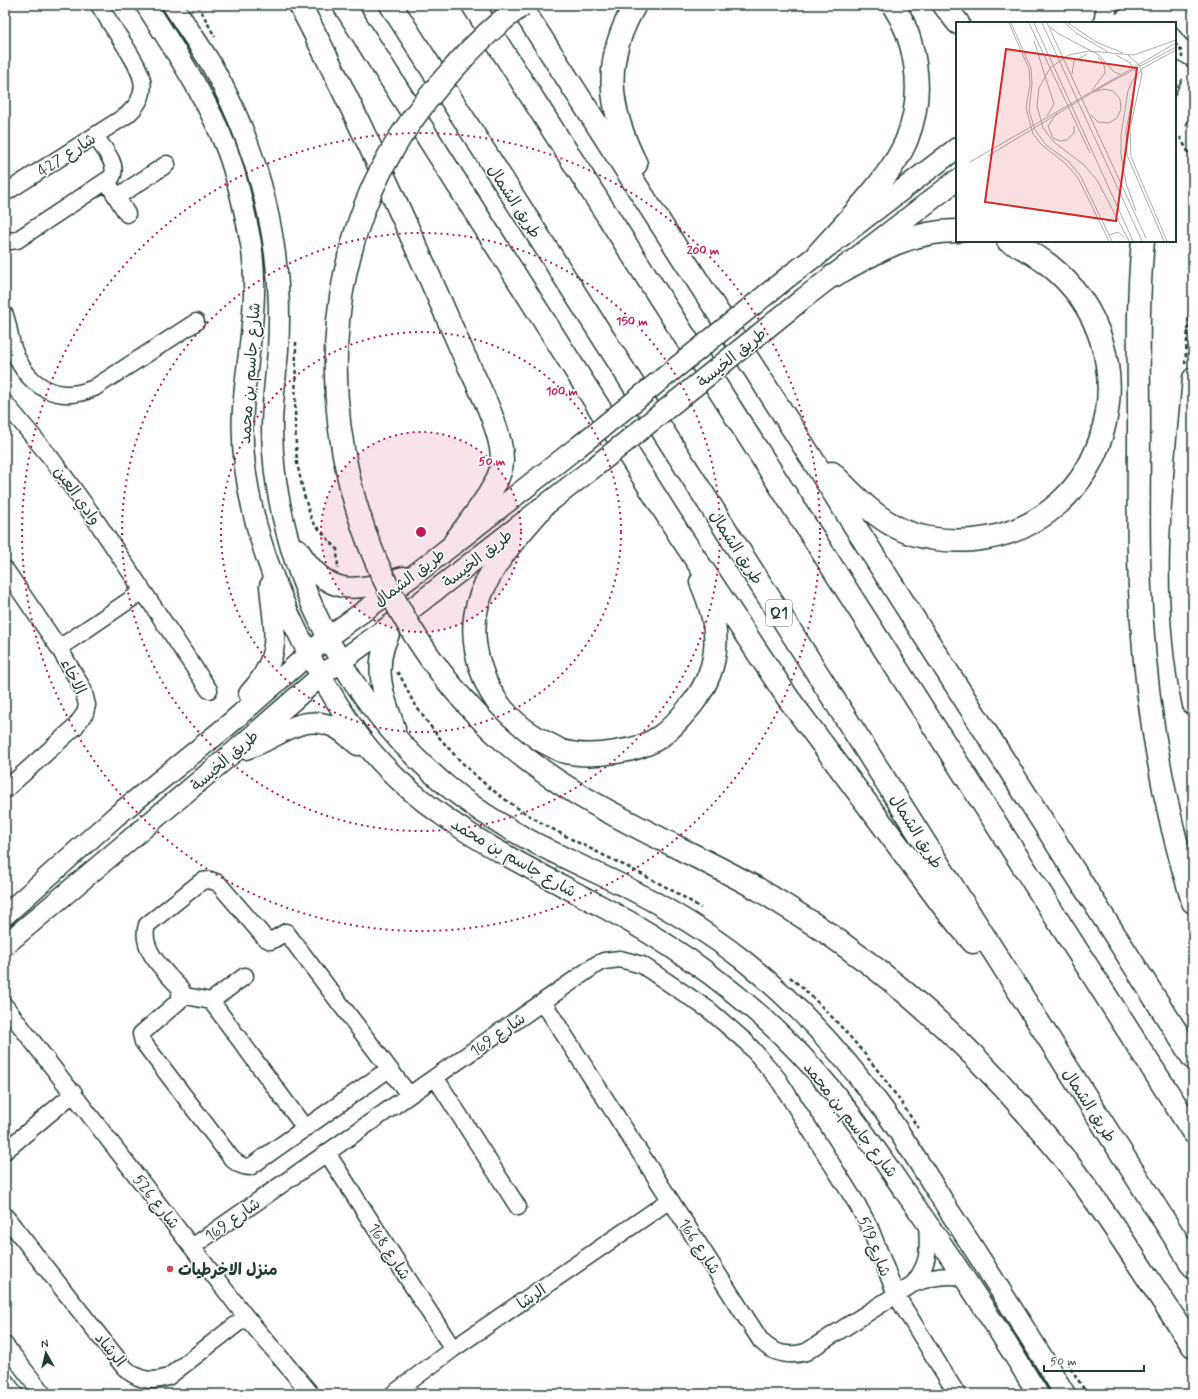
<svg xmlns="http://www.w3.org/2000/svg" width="1198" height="1399" font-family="Mynerve,'Playpen Sans Arabic',sans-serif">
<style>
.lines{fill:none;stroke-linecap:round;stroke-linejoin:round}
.minor-casing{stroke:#1f3d34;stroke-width:19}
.major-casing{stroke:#1f3d34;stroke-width:23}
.highway-casing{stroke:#1f3d34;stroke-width:25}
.path{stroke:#1f3d34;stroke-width:2.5;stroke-dasharray:4 3;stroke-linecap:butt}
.minor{stroke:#fff;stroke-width:16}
.major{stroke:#fff;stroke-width:20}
.highway{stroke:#fff;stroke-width:22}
.major-bridge-casing{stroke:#1f3d34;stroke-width:23;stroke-linecap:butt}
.highway-bridge-casing{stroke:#1f3d34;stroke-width:25;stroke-linecap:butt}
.major-bridge{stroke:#fff;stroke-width:20}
.highway-bridge{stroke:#fff;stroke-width:22}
.ring{fill:none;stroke:#c2185b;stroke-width:2;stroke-dasharray:2 4}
.poi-dot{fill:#d1495b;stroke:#fff;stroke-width:1.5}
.labels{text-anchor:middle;stroke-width:3;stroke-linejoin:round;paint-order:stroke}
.shield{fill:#fff;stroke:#627771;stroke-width:1}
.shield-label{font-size:15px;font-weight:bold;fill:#1f3d34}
.street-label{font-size:16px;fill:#1f3d34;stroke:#fff}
.poi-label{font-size:16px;font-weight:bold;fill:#1f3d34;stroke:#fff;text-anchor:start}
.inset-road{fill:none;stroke:#a5b1ae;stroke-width:1}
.view{fill:#d62828;fill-opacity:0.15;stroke:#d62828;stroke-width:2}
.inset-edge{fill:none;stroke:#1f3d34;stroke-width:2}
.centre{fill:#c2185b;stroke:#fff;stroke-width:2}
.ring-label{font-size:12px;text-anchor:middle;font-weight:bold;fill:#c2185b;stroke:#fff;stroke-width:3;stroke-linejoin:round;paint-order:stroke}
</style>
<rect width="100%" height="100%" fill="#fff"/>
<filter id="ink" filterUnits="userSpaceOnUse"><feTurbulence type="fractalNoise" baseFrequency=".025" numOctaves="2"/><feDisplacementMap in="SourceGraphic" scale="8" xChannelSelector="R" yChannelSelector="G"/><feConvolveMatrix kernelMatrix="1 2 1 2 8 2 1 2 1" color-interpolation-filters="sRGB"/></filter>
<g filter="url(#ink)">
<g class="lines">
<g class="minor-casing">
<path id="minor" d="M111 188 127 214
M5 193 127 115C155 91 140 70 124 44 115 31 107 18 99 5
M117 197 167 164
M5 239 10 241 17 240 112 177C119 164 102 147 95 136
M5 315C9 327 10 340 14 351 28 387 58 404 94 388L196 322
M5 403 51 458 91 513 209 690
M5 569 59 648 83 689 87 705 85 713 75 727 5 790
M59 648 143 591
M181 995 211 1001 305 1128
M211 1001 245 976
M543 1002 761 1341C774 1354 788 1357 806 1352L913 1284C930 1277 945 1274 963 1277
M5 1006 246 1317 311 1394
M389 1069 250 1167C242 1167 238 1164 232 1159L143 1042 141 1034 179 1001 181 989C166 972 139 950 147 925L202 881 210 880 218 883 265 938 271 941 286 932 409 1095
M435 1077 518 1207
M5 1151 74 1093
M327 1153 453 1349
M5 1216 124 1367C137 1380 151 1383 168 1377L246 1317
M192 1247 597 964 604 961 620 959 642 965 709 1010 746 1042 762 1060 778 1079 857 1204 870 1228 896 1295 957 1394
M913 1284C931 1262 928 1249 927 1222
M5 1345 43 1394
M5 1381 15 1394
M393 1394 453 1349 670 1200"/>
</g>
<g class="major-casing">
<path id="major" d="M146 5C176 52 207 98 227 150 238 180 245 212 251 244 260 300 247 354 243 409 237 518 290 631 348 720 414 822 530 865 630 922 658 938 685 956 711 975 755 1008 796 1046 831 1089 859 1123 883 1160 908 1196 954 1260 997 1327 1038 1394
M173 5C185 25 199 44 211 64 244 122 266 187 275 254 279 285 280 318 278 350 276 376 272 402 272 429 273 519 306 609 355 684 394 742 446 792 506 827 544 850 585 867 624 886 666 907 706 931 743 960 798 1004 845 1056 886 1113 908 1144 928 1177 948 1209 988 1270 1027 1332 1065 1394
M1173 5 1193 31
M1104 23 1107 5
M1121 23 1145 5
M1151 23 1175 5
M1175 71 1183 76 1193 85
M788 277 957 148
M804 298 957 180
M1193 378C1183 487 1170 597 1193 705
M298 549C329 598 353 592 403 577
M395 623C371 661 381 689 395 728
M249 694C284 655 274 633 270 586
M245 749C276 741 300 711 334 727 343 731 350 739 358 745
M5 915 116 816 227 726 328 637 418 572 579 446
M5 945 235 751 322 675 396 621 597 465"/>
</g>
<g class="highway-casing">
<path id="highway" d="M300 5C359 118 411 234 462 351 475 380 503 430 502 461 502 484 467 524 454 543
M344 5 681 537 788 698 944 907 973 942
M391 5 795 638 1193 1266
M473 5 1193 1132
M520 5 802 443 1193 1058
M635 5C602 61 608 108 636 164
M944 5 958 23
M1143 241C1137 302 1139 364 1139 425 1139 491 1137 557 1142 623 1148 717 1165 812 1193 902
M817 255C844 224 892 177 907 139 916 116 919 89 915 64 912 43 905 23 893 5
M833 276C874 253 909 231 957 231
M832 473C852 493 871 514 896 527 918 539 949 542 973 540 1112 527 1156 350 1049 265 1036 255 1023 247 1008 241
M541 509C515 539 490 565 478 603 472 624 474 648 481 669 491 702 515 727 546 743 551 745 557 749 562 751 580 756 599 755 616 752 631 750 649 745 661 736 674 727 683 715 693 703 723 664 720 625 701 582
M758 889C787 907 817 925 844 945 920 999 987 1064 1046 1136 1101 1201 1145 1276 1193 1346"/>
</g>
<path class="path" d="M198 5 215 37
M1175 43 1182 52V58
M1180 137 1193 161
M296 342 295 425 297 463 304 495 312 521 337 549 338 569
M1185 364 1193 273
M397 672C404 680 407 692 413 701 430 728 451 753 475 775 540 835 628 860 701 908
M1189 719 1193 738
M790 977C840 1020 883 1073 918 1128
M1067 1362 1087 1394"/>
<use href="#minor" class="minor"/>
<use href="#major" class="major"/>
<use href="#highway" class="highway"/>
<g class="major-bridge-casing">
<path id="major-bridge" d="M579 446 788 277
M597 465 804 298"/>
</g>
<g class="highway-bridge-casing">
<path id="highway-bridge" d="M522 5C497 23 475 44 455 67 418 107 385 154 365 206 297 384 352 590 485 723 563 801 665 837 758 889
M1175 121 1193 84"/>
</g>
<use href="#major-bridge" class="major-bridge"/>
<use href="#highway-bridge" class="highway-bridge"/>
</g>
</g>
<circle cx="421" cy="532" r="100" fill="#c2185b" fill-opacity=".12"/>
<g class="ring">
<circle cx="421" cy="532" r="100"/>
<circle cx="421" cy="532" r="200"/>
<circle cx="421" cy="532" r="299"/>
<circle cx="421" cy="532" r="399"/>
</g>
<circle class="poi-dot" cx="170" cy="1269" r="4"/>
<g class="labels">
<rect class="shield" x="766" y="600" width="26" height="26" rx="3"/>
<g class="shield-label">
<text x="779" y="618">Q1</text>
</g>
<g class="street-label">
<text transform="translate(66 154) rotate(-33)" y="6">شارع 427</text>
<text transform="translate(515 201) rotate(57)" y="6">طريق الشمال</text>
<text transform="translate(731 357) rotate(-39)" y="6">طريق الخيسة</text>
<text transform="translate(249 373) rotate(-86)" y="6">شارع جاسم بن محمد</text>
<text transform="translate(78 495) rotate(54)" y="6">وادي العين</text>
<text transform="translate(737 547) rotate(57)" y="6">طريق الشمال</text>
<text transform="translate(477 558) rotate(-38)" y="6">طريق الخيسة</text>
<text transform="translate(409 577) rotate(-37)" y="6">طريق الشمال</text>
<text transform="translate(74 676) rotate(63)" y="6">الاخاء</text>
<text transform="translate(224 760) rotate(-41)" y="6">طريق الخيسة</text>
<text transform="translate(917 831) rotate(58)" y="6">طريق الشمال</text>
<text transform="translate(514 857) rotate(30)" y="6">شارع جاسم بن محمد</text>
<text transform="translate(497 1034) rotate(-35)" y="6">شارع 169</text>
<text transform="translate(1090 1105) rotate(57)" y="6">طريق الشمال</text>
<text transform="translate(851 1119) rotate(52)" y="6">شارع جاسم بن محمد</text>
<text transform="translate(157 1201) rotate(52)" y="6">شارع 526</text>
<text transform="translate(232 1219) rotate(-35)" y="6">شارع 169</text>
<text transform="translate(700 1246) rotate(57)" y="6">شارع 166</text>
<text transform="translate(875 1246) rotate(68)" y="6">شارع 519</text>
<text transform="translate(390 1251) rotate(57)" y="6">شارع 168</text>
<text transform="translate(531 1296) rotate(-35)" y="6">الرشا</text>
<text transform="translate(111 1349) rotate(51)" y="6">الرشاد</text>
</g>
<g class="poi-label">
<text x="178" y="1275">منزل الاخرطيات</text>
</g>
</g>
<g transform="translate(956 22)">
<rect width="220" height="220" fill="#fff"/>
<path class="inset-road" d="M53 1 73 47 74 62 70 86 77 112 86 123 110 142 122 156 153 219M55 1 75 46 76 62 73 88 79 108 90 123 112 139 124 153 156 219M73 1 134 131M78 1 177 219M86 1 186 219M91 1 190 216M109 1 120 11 152 30M112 1 140 20 167 31M94 5 103 12 143 33 158 50 164 52M78 19 98 82 91 94M160 33 174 41 181 51 170 109 171 133 208 219M172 33 183 43 186 52 174 107 175 135 211 219M116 52 118 39 131 32M136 68 149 51 148 43 142 35M101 91 92 104 97 116 104 119 111 118 118 111V104M135 93 142 100 153 101 161 96 165 87 164 77 157 69 148 67 137 70M32 134 149 63 220 25M14 140 220 21M180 189 170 161 165 133V113L172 69 177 58 187 46 220 28M153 213 162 210 168 215M173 219 141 158 128 143 98 120 87 106 81 84 83 66 94 46 113 33 133 29 178 33 220 18"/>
<path class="view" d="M50 27 181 46 160 199 29 180Z"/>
<rect width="220" height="220" class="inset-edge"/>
</g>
<circle cx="421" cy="532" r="6" class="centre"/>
<g class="ring-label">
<text x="703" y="254">200 m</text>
<text x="632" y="325">150 m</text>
<text x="562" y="395">100 m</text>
<text x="492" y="465">50 m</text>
</g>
<rect width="1198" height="1399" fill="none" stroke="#fff" stroke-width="20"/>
<rect x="10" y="10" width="1178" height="1379" fill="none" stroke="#1f3d34" stroke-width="1.5" filter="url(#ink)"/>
<g transform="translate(46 1353) rotate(352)" stroke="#ffffff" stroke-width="3" paint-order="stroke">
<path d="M0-3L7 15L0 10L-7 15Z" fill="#1f3d34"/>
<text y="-6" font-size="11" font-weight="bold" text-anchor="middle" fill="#1f3d34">N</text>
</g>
<path d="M1044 1365v6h100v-6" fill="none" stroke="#1f3d34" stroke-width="2"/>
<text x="1050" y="1365" font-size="12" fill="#1f3d34" stroke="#ffffff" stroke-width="3" paint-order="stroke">50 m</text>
</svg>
